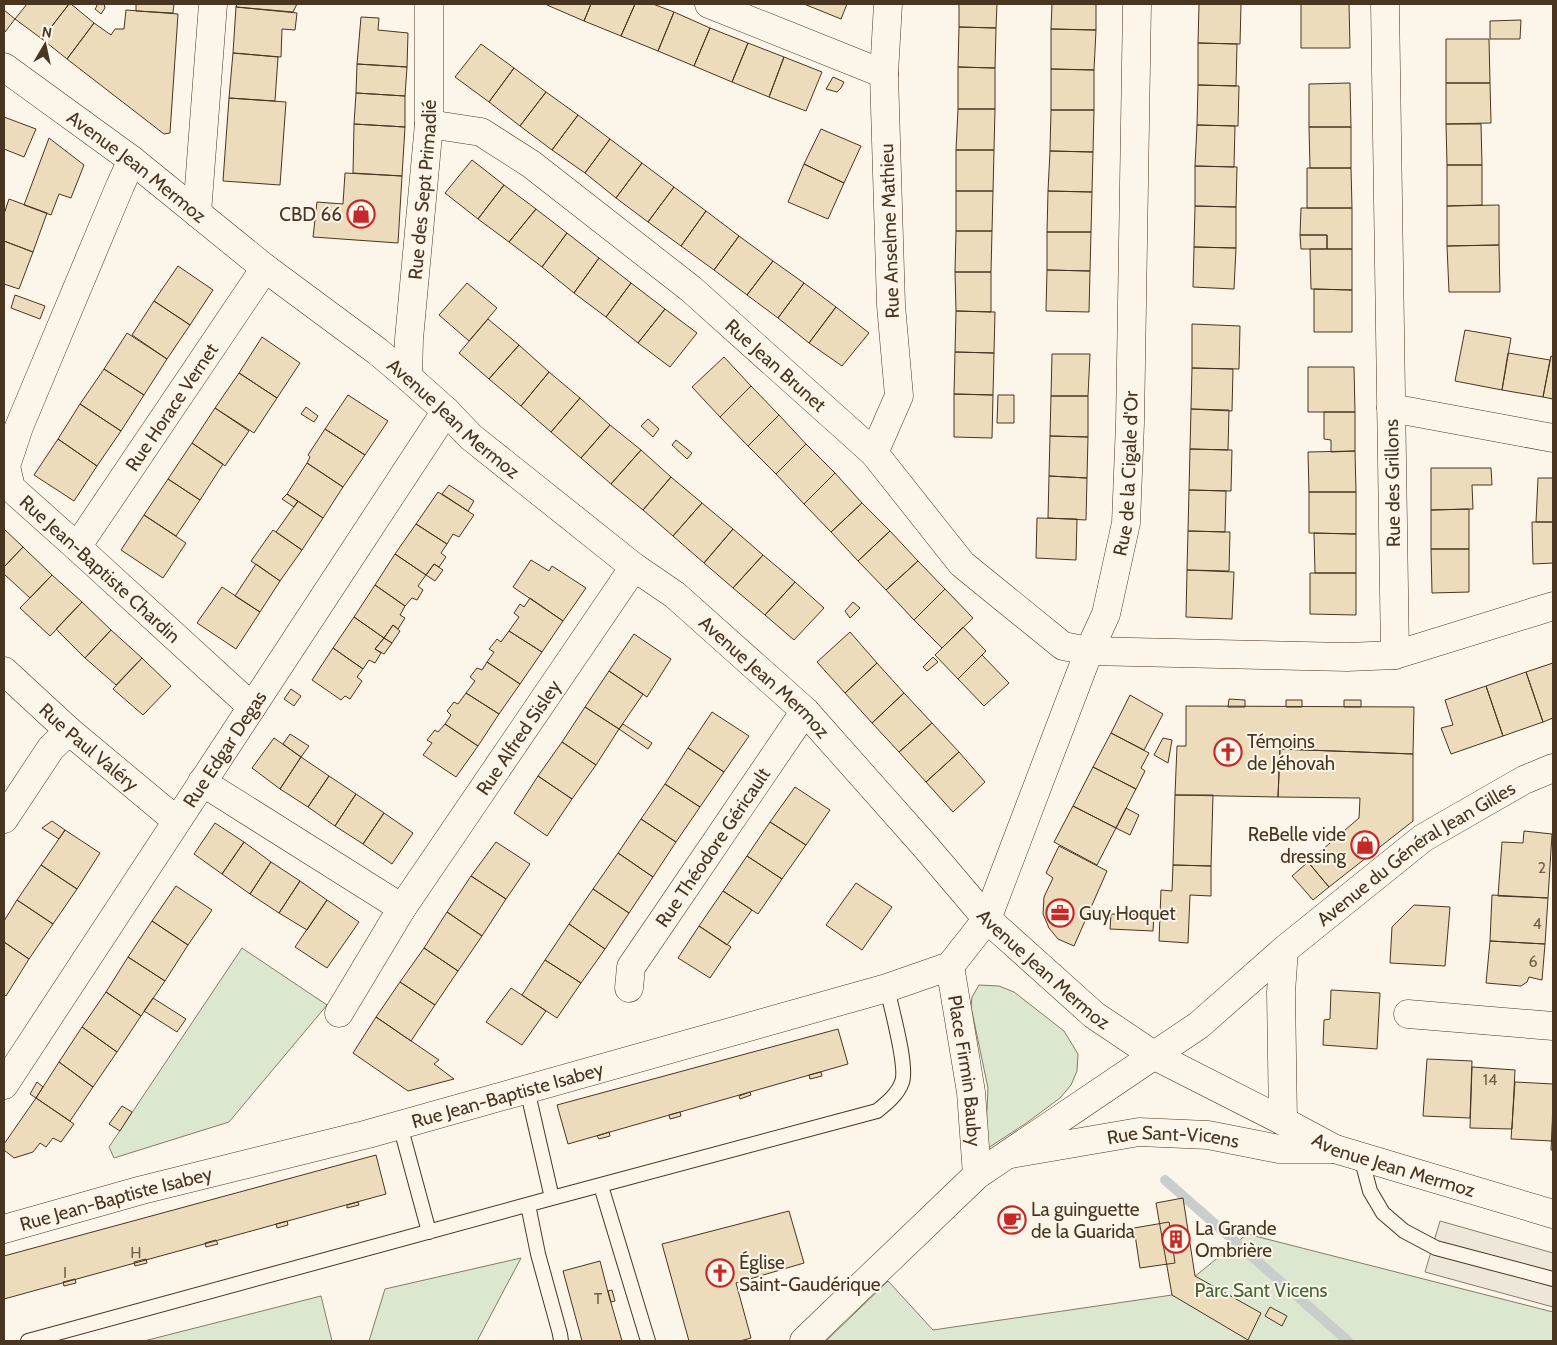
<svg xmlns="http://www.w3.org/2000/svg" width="1557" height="1345" font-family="Cabin,sans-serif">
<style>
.green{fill:#dce7d0;stroke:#887966}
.parking{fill:#ede7d9;stroke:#887966}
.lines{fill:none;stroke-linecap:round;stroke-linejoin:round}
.stream{stroke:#c9cecd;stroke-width:10}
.building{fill:#ecdcbc;stroke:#4a3520}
.service-casing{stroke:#4a3520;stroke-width:16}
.minor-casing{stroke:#4a3520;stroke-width:29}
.tertiary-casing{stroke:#4a3520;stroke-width:29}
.secondary-casing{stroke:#4a3520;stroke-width:29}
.service{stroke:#fbf6e9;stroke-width:14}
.minor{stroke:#fbf6e9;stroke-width:28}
.tertiary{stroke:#fbf6e9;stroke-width:28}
.secondary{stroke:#fbf6e9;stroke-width:28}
.labels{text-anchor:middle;stroke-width:4;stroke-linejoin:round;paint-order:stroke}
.number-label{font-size:16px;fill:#725f47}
.street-label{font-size:19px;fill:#4a3520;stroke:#fbf6e9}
.poi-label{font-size:19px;fill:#4a3520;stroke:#fbf6e9;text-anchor:start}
.park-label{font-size:19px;fill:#436837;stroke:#fbf6e9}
</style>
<rect width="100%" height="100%" fill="#fbf6e9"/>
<path class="green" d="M242 948 327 1005 229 1122 114 1158 109 1147Z
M979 985 999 986 1014 992 1064 1031 1078 1054 1077 1071 1071 1085 1060 1098 1025 1124 985 1150 988 1088 971 1007 972 997Z
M1247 1234 1553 1312V1341H826L888 1281 933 1330 1172 1295Z
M521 1258 477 1341H369L385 1289Z
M321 1296 332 1341H144Z"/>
<path class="parking" d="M1440 1221 1553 1253V1307L1425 1272Z"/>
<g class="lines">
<path class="stream" d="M1165 1180 1348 1341"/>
</g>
<path class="building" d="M27 4H69L42 39 15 19Z
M69 4H71L94 23 67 59 42 39Z
M96 4H104L105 8 101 14 95 9 97 6Z
M136 4H174L173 13 136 11Z
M237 4H297L293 12 236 7Z
M547 4H591L584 21 547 5Z
M591 4H635L621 36 584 21Z
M635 4H653L674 12 658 51 621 36Z
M804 4H847L841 19Z
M959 4H997L996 28 959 27Z
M1052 4H1096V30L1051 29Z
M1199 4H1241L1240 44 1198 43Z
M1301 4H1349L1350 48H1301Z
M236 7 297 13 295 30 282 29 281 57 233 53Z
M4 10 15 19 5 32 4 31Z
M126 10 178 14 170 133 164 134 67 59 94 23 111 35 115 29H124Z
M674 12 710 28 694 66 658 51Z
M361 17 379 18 378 30 408 33 407 67 357 64Z
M1521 20 1520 39H1490V21Z
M959 27 996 28 995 68 958 67Z
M710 28 748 43 732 82 694 66Z
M1051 29 1096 30 1094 70 1051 69Z
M1446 39H1489L1490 83H1446Z
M748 43 784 57 769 97 732 82Z
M1198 43 1237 44 1236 86 1198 85Z
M481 44 514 68 489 102 455 77Z
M233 53 278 57 275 101 229 98Z
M784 57 822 72 806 111 769 97Z
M357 64 407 67 405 96 356 93Z
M958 67 995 68V109H958Z
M514 68 546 92 520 126 489 102Z
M1051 69 1094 70V110H1051Z
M833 77 844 82 841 88 837 92 826 89Z
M1350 83 1351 127H1309V84Z
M1446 83H1490L1491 123 1446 124Z
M1198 85 1239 86 1238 126 1197 125Z
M546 92 578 115 552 150 520 126Z
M356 93 405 96V127L354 124Z
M229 98 286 102 280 185 223 181Z
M958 109H995L994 150H956Z
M1051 110H1094L1093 152 1050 151Z
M578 115 610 139 585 173 552 150Z
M4 117 36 129 24 157 4 149Z
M354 124 405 127 402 176 353 173Z
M1446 124H1481L1482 165H1447Z
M1197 125 1235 126 1234 167 1195 166Z
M1309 127H1351V168H1310Z
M821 129 861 146 844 183 804 164Z
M49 138 84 165 71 198 59 194 51 215 24 205Z
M610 139 642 163 616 198 585 173Z
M956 150H994L993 191H956Z
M1050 151 1093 152 1092 192 1048 191Z
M472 160 504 185 478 219 445 193Z
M642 163 674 187 648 222 616 198Z
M804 164 844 183 828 219 788 202Z
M1447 165H1482V205L1447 206Z
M1195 166 1237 167 1236 207 1195 206Z
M1307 168H1351L1352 208H1307Z
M345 173 402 176 398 243 313 237 317 202 343 204Z
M504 185 536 209 509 242 478 219Z
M674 187 706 211 681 246 648 222Z
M956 191H993L992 231H956Z
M1048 191 1092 192 1091 232H1047Z
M9 199 47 213 33 252 4 241V214Z
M1499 205V245L1447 246V206Z
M1195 206 1236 207V248L1194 247Z
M1301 208H1352V249H1327V235H1300Z
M536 209 567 233 542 267 509 242Z
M706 211 739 236 714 270 681 246Z
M956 231H992L991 272H955Z
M1047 232H1091L1090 271 1047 270Z
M567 233 599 258 574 293 542 267Z
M1300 235H1327V249H1301Z
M739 236 773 261 747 295 714 270Z
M4 241 33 252 19 289 4 284Z
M1499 245 1500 292H1449L1447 246Z
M1194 247 1236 248 1234 289 1193 287Z
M1310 249H1352V290L1311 289Z
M599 258 631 283 606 317 574 293Z
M773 261 804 283 778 318 747 295Z
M178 266 213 290 190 325 154 301Z
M1047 270 1090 271 1089 312 1046 311Z
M955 272H991V312L956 311Z
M467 283 497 308 469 341 439 315Z
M631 283 665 309 638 343 606 317Z
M804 283 836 307 809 343 778 318Z
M1314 289 1352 290V332H1314Z
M15 295 45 306 40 319 11 308Z
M154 301 190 325 167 359 132 335Z
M836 307 869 333 842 366 809 343Z
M665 309 697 333 670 367 638 343Z
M956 311 995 312 994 353 955 352Z
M488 319 519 345 489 379 459 353Z
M1192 324 1240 326 1239 369 1192 368Z
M1465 330 1511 338 1502 390 1455 381Z
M127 333 167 359 144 395 104 369Z
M262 337 300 363 277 398 239 373Z
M519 345 549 372 521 406 489 379Z
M955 352 994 353 993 395 954 394Z
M1508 353 1550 360 1543 397 1502 390Z
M1052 354H1090L1088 396H1051Z
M1551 356 1553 357V399L1543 397Z
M724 357 751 386 720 417 692 387Z
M1308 367H1354L1355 412H1308Z
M1192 368 1233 369 1232 411 1191 409Z
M104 369 144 395 121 431 80 404Z
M549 372 580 398 551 432 521 406Z
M239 373 277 398 254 433 215 408Z
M751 386 779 415 748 446 720 417Z
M954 394 993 395 992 438 954 437Z
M348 395 388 421 365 455 325 429Z
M998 395H1014V423H997Z
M1051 396H1088V437L1050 436Z
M580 398 610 425 581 458 551 432Z
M80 404 121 431 97 466 58 439Z
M306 407 318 416 314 422 301 414Z
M215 408 249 431 225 466 192 443Z
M1191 409 1229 410 1228 450 1190 449Z
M1324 412H1355V451L1331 452V440L1324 439Z
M779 415 806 444 776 474 748 446Z
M648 419 659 429 653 437 641 426Z
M610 425 641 450 611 484 581 458Z
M325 429 365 455 343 487 307 463 310 457 308 455Z
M1050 436 1088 437 1087 478 1049 476Z
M58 439 97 466 74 501 34 475Z
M676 440 692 453 687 459 672 445Z
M192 443 223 464 200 500 168 479Z
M806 444 835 473 804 504 776 474Z
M1190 449 1232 450 1231 491 1189 490Z
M641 450 671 477 643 510 611 484Z
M1355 451 1356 492H1309L1308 452Z
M307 463 343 487 323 518 287 494Z
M1431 468H1491L1492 485H1472L1473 509 1431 510Z
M835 473 862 503 831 532 804 504Z
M1049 476 1087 478 1086 520 1048 518Z
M671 477 702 503 673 536 643 510Z
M1538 478H1553V522H1536Z
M168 479 200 500 176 536 144 515Z
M449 485 474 501 468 511 442 494Z
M1189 490 1226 491 1225 532 1188 531Z
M438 492 474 515 459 537 453 534 447 544 416 524Z
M1309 492H1356V534L1309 533Z
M287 494 298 501 294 507 282 499Z
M298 501 323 518 302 550 276 532Z
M702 503 733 529 704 563 673 536Z
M862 503 890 531 858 561 831 532Z
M1469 509V549H1431V510Z
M144 515 186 543 163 578 121 550Z
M1037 518 1077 519 1076 560 1036 558Z
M1532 522H1553V563L1533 564Z
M416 524 447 544 441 553 446 557 439 567 434 564 426 575 395 554Z
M4 529 23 547 4 567Z
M733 529 763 555 733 588 704 563Z
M273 530 302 550 280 581 251 561Z
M890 531 918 561 886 590 858 561Z
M1188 531 1230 532 1229 571 1187 570Z
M1314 533 1356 534V573H1315Z
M23 547 52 575 30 598 4 574V567Z
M1431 549H1469V592L1432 593Z
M395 554 426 575 418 586 423 590 417 600 412 598 405 606 375 585Z
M763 555 795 582 765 615 733 588Z
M531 560 549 571 552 566 586 588 563 621 513 587Z
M918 561 945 589 914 620 886 590Z
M256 564 280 581 260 612 235 596Z
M434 564 443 570 435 581 426 575Z
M1187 570 1234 572 1232 619 1186 617Z
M1310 573H1356V615L1310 614Z
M52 575 82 602 50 636 20 608Z
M795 582 824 608 794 640 765 615Z
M375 585 405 606 400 615 405 618 398 629 393 625 384 638 354 617Z
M222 587 260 612 236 649 197 623Z
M945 589 973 618 942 648 914 620Z
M530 598 563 621 542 652 509 631 519 617 514 613 520 604 524 607Z
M82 602 111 630 85 658 56 629Z
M853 602 860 608 850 618 845 611Z
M354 617 384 638 375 649 381 653 375 663 369 660 363 669 333 648Z
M393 625 400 631 392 643 384 638Z
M963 627 986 651 958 679 935 655Z
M111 630 142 658 116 685 85 658Z
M509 631 542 652 520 684 487 662 494 652 489 649 497 639 501 642Z
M850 632 877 663 845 693 817 662Z
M634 634 671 659 647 697 609 671Z
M384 638 392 643 384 654 375 649Z
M333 648 363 669 357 677 362 681 350 699 345 696 341 700 312 680Z
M982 655 1009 683 984 706 958 679Z
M933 657 938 662 927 671 923 667Z
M142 658 171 686 143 715 113 689Z
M487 662 520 684 499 714 466 693 475 681 470 677 477 668 482 670Z
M877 663 904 693 872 723 845 693Z
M1553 663V718L1543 722 1526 672Z
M609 671 643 694 619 729 585 707Z
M1526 672 1543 722 1503 736 1486 686Z
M1486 686 1503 736 1451 754 1441 728 1453 725 1445 700Z
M291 689 301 696 294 706 284 699Z
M466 693 499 714 478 746 445 724 451 715 447 711 454 702 458 704Z
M904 693 932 723 899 752 872 723Z
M1130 695 1163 714 1144 750 1111 733Z
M1229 699 1245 700V707H1228Z
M1286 700H1302V707H1286Z
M1344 700H1361V707H1344Z
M1186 706 1414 707 1413 754 1280 749 1278 797 1175 795 1177 746H1186Z
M585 707 619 729 596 765 562 742Z
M712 712 749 736 724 772 688 748Z
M932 723 959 752 926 782 899 752Z
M445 724 478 746 456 777 423 755 432 743 427 740 435 730 438 732Z
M623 724 652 743 648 749 619 729Z
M1111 733 1149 753 1141 768 1145 771 1136 789 1093 767Z
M290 734 309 746 301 757 283 744Z
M274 738 301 757 280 789 252 768Z
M1163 738 1172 740 1168 763 1154 755Z
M562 742 596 765 572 799 538 776Z
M688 748 724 772 700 807 665 784Z
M1280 749 1413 754V821L1329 887 1308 862 1359 818 1360 798 1278 797Z
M959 752 985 782 953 812 926 782Z
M301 757 329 776 308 807 280 789Z
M1093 767 1136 789 1116 828 1073 806Z
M329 776 356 794 335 826 308 807Z
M538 776 572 799 547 836 514 813Z
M665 784 700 807 676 842 641 819Z
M795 787 830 810 806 845 770 822Z
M356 794 384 813 363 844 335 826Z
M1175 795H1213L1211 866 1173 865Z
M1073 806 1116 828 1097 865 1054 842Z
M1126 808 1139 815 1130 835 1116 828Z
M384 813 413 833 392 864 363 844Z
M641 819 676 842 653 877 618 853Z
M52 821 65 830 59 839 42 828Z
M770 822 806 845 782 879 747 856Z
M215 823 244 842 222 874 194 854Z
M65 830 100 853 77 889 41 865Z
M1524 831 1552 834 1548 898 1498 896 1502 842 1523 843Z
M244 842 271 862 250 894 222 874Z
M496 842 530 864 506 899 471 876Z
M1059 846 1107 871 1074 946 1058 939 1049 928 1043 914 1044 897 1053 878 1046 873Z
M618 853 653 877 629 913 593 889Z
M747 856 782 879 758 914 723 891Z
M271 862 300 881 279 913 250 894Z
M1308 862 1329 887 1313 900 1292 876Z
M41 865 77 889 53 924 17 900Z
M1173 865 1211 866V896L1190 895 1188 943 1159 941 1161 890 1172 891Z
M471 876 506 899 482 936 447 912Z
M300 881 327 900 307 930 279 913Z
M856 883 892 907 862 950 826 925Z
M176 886 212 910 188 945 152 921Z
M593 889 629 913 605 949 569 924Z
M723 891 752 910 727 945 699 926Z
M1492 895 1548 898 1545 944 1490 941Z
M17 900 53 924 29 959 4 942V921Z
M327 900 359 922 327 968 295 947Z
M1414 905 1450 907 1445 966 1390 963 1392 927Z
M447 912 482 936 458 971 424 948Z
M1111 914 1154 915 1153 931 1110 929Z
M152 921 188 945 165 981 128 957Z
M569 924 605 949 581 983 545 960Z
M699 926 731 947 710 978 678 958Z
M1490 941 1545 944 1542 980 1529 977 1527 982 1521 986 1486 983Z
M4 942 29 959 6 996 4 994Z
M424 948 458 971 435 1005 400 982Z
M128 957 165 981 141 1016 106 992Z
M545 960 581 983 557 1018 522 995Z
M400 982 435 1005 411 1041 376 1017Z
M511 988 546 1011 522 1045 486 1022Z
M1331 990 1380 993 1377 1049 1323 1045 1324 1020 1330 1019Z
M106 992 141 1016 117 1052 82 1027Z
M153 998 186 1019 177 1032 144 1011Z
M376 1017 439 1060 434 1064 454 1079 408 1091 353 1053Z
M82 1027 117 1052 93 1087 59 1062Z
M838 1029 848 1064 568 1144 557 1105Z
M1427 1059 1472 1061 1470 1118 1423 1116Z
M59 1062 93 1087 70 1121 36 1098Z
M1472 1067 1515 1070 1512 1129 1470 1128Z
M821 1072 822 1076 810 1079 809 1075Z
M37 1082 43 1087 36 1098 30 1094Z
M1515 1082 1553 1084 1552 1141 1511 1139Z
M750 1092 751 1095 740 1099 739 1096Z
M36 1098 74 1124 61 1142 53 1138 46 1147 40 1143 33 1152 14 1158 4 1150V1144Z
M122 1106 132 1112 120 1131 109 1124Z
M680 1112 681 1116 670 1119 669 1115Z
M1553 1112V1150H1551Z
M609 1132 610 1136 599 1139 597 1136Z
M376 1155 386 1194 4 1299V1256Z
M1183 1198 1195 1276 1261 1313 1248 1340 1172 1295 1156 1203Z
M358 1202 359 1205 347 1208V1205Z
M789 1211 804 1263 736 1283 751 1338 740 1341H689L662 1244Z
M287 1221 288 1225 277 1228 276 1224Z
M1169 1222 1175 1263 1140 1268 1134 1228Z
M216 1240 218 1244 206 1247 205 1243Z
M146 1259 147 1263 135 1266 134 1262Z
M600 1261 609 1296 622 1341H582L563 1271Z
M75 1279 76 1283 64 1286 63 1282Z
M612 1290 615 1301 611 1302 608 1291Z
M1270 1307 1287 1316 1282 1326 1265 1316Z"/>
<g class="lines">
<g class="service-casing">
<path id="service" d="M527 1089 552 1198
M400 1125 429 1232
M1361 1157 1370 1191 1383 1213 1404 1231 1436 1248 1553 1279
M601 1186 648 1341
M528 1205 538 1254 560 1334 561 1341
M28 1341 552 1198 877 1111C887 1103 898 1094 902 1082 908 1067 891 1007 887 988"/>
</g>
<g class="minor-casing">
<g id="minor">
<path d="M709 4 884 74"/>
<path id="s1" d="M429 124 481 132 531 164 691 289 874 453 962 564 1063 646 1089 651 1347 657 1395 655 1385 4"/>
<path id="s2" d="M132 160 120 186 19 427 6 466 11 488 77 547 252 707"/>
<path d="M197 213 213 4"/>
<path id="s3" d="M408 377 409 339 429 124V4"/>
<path d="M1391 408 1553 438"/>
<path d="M874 453 899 396 891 305 884 74 888 4"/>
<path id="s4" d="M77 547 265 268"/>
<path d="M1395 655 1553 606"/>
<path id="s5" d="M4 671 69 731 177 821"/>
<path d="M202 782 402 908"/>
<path d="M4 819 51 748 69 731"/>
<path id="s6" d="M950 966 971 1092 977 1175"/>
<path id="s7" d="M629 988 631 967 805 711"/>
<path id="s8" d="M339 1013 402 908 634 567"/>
<path d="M1408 1014 1553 1026"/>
<path id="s9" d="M4 1085 446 411"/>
<path d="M1283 1121 1281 992 1284 950"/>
<path id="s10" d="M1011 1154 1139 1132 1208 1135 1279 1149H1335"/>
<path id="s11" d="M4 1229 142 1190 368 1134 887 988 950 966 987 919 1089 651 1106 614 1126 523 1130 423 1137 4"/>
</g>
</g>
<g class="tertiary-casing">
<g id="tertiary">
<path id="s12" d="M4 67 132 160 265 268 377 351 408 377 446 411 471 437 634 567 675 595 805 711 925 846 987 919 1094 1015 1155 1056 1283 1121 1335 1149 1553 1214"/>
</g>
</g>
<g class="secondary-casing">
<g id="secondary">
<path id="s13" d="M804 1341 977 1175 1199 1025 1284 950 1423 838 1524 780 1553 768"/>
</g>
</g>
<use href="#service" class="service"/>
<use href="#minor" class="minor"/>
<use href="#tertiary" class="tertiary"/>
<use href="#secondary" class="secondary"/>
</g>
<defs>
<g id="shop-ring" transform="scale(1.4375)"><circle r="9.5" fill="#fbf6e9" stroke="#c62828" stroke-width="1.5"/><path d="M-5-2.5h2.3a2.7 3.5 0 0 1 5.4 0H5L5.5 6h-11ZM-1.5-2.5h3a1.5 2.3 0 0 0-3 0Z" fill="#c62828"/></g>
<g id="church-ring" transform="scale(1.4375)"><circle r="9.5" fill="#fbf6e9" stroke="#c62828" stroke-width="1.5"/><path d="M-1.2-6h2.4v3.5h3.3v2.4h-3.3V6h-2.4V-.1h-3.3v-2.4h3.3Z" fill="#c62828"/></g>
<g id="office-ring" transform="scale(1.4375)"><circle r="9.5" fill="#fbf6e9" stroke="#c62828" stroke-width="1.5"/><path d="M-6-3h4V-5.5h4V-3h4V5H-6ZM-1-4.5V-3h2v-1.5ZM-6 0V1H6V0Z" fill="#c62828"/></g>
<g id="cafe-ring" transform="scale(1.4375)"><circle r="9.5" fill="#fbf6e9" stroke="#c62828" stroke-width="1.5"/><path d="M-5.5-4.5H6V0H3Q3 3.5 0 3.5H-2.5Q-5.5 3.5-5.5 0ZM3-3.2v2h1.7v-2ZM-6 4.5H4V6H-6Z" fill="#c62828"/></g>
<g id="building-ring" transform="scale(1.4375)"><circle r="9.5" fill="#fbf6e9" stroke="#c62828" stroke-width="1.5"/><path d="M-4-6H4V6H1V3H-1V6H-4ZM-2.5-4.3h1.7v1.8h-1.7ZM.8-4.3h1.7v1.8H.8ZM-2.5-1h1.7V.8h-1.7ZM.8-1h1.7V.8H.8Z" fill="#c62828"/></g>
</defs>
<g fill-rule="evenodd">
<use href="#shop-ring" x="361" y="214"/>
<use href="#church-ring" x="1228" y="752"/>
<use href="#shop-ring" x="1365" y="845"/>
<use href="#office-ring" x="1060" y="913"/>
<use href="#cafe-ring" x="1012" y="1220"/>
<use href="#building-ring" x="1176" y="1239"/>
<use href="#church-ring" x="720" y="1273"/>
</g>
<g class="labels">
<g class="number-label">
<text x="1542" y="873">2</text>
<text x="1537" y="929">4</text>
<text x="1533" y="967">6</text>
<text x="1490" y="1085">14</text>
<text x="136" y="1258">H</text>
<text x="65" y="1278">I</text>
<text x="598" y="1304">T</text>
</g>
<g class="street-label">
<text dy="7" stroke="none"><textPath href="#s12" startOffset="166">Avenue Jean Mermoz</textPath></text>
<text dy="7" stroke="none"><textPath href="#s3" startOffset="188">Rue des Sept Primadié</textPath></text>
<text transform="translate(889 231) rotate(-92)" y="7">Rue Anselme Mathieu</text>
<text dy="7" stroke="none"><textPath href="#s1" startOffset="429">Rue Jean Brunet</textPath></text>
<text dy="7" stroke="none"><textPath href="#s4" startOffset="169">Rue Horace Vernet</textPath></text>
<text dy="7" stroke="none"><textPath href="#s12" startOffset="571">Avenue Jean Mermoz</textPath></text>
<text dy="7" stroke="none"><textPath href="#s11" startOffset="1512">Rue de la Cigale d'Or</textPath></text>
<text transform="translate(1392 483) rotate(-91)" y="7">Rue des Grillons</text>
<text dy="7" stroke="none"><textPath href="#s2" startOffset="474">Rue Jean-Baptiste Chardin</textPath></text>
<text dy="7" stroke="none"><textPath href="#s12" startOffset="976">Avenue Jean Mermoz</textPath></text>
<text dy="7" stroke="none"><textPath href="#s8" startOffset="329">Rue Alfred Sisley</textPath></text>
<text dy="7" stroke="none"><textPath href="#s5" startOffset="114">Rue Paul Valéry</textPath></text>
<text dy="7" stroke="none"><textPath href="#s9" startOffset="402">Rue Edgar Degas</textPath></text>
<text dy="7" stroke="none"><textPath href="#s7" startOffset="166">Rue Théodore Géricault</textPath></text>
<text dy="7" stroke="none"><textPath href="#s13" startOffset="785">Avenue du Général Jean Gilles</textPath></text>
<text dy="7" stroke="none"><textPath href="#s12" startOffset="1381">Avenue Jean Mermoz</textPath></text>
<text dy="7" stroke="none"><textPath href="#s6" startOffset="106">Place Firmin Bauby</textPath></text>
<text dy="7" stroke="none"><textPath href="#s11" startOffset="521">Rue Jean-Baptiste Isabey</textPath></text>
<text dy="7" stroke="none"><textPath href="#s10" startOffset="164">Rue Sant-Vicens</textPath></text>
<text dy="7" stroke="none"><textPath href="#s12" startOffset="1786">Avenue Jean Mermoz</textPath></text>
<text dy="7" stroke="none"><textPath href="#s11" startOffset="116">Rue Jean-Baptiste Isabey</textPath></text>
</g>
<g class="poi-label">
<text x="342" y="221" text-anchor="end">CBD 66</text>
<text x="1247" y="748">Témoins<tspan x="1247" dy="22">de Jéhovah</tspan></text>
<text x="1346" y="841" text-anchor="end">ReBelle vide<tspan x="1346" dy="22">dressing</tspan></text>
<text x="1079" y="920">Guy Hoquet</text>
<text x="1031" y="1216">La guinguette<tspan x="1031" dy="22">de la Guarida</tspan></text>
<text x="1195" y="1235">La Grande<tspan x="1195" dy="22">Ombrière</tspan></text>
<text x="739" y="1269">Église<tspan x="739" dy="22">Saint-Gaudérique</tspan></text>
</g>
<g class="park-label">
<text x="1261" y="1297">Parc Sant Vicens</text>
</g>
</g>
<rect width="1557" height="1345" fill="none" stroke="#4a3520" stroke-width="10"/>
<g transform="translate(45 45) rotate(9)" stroke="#fbf6e9" stroke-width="4" paint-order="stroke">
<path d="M0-4L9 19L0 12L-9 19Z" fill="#4a3520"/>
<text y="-8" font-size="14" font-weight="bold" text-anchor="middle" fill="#4a3520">N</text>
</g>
</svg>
